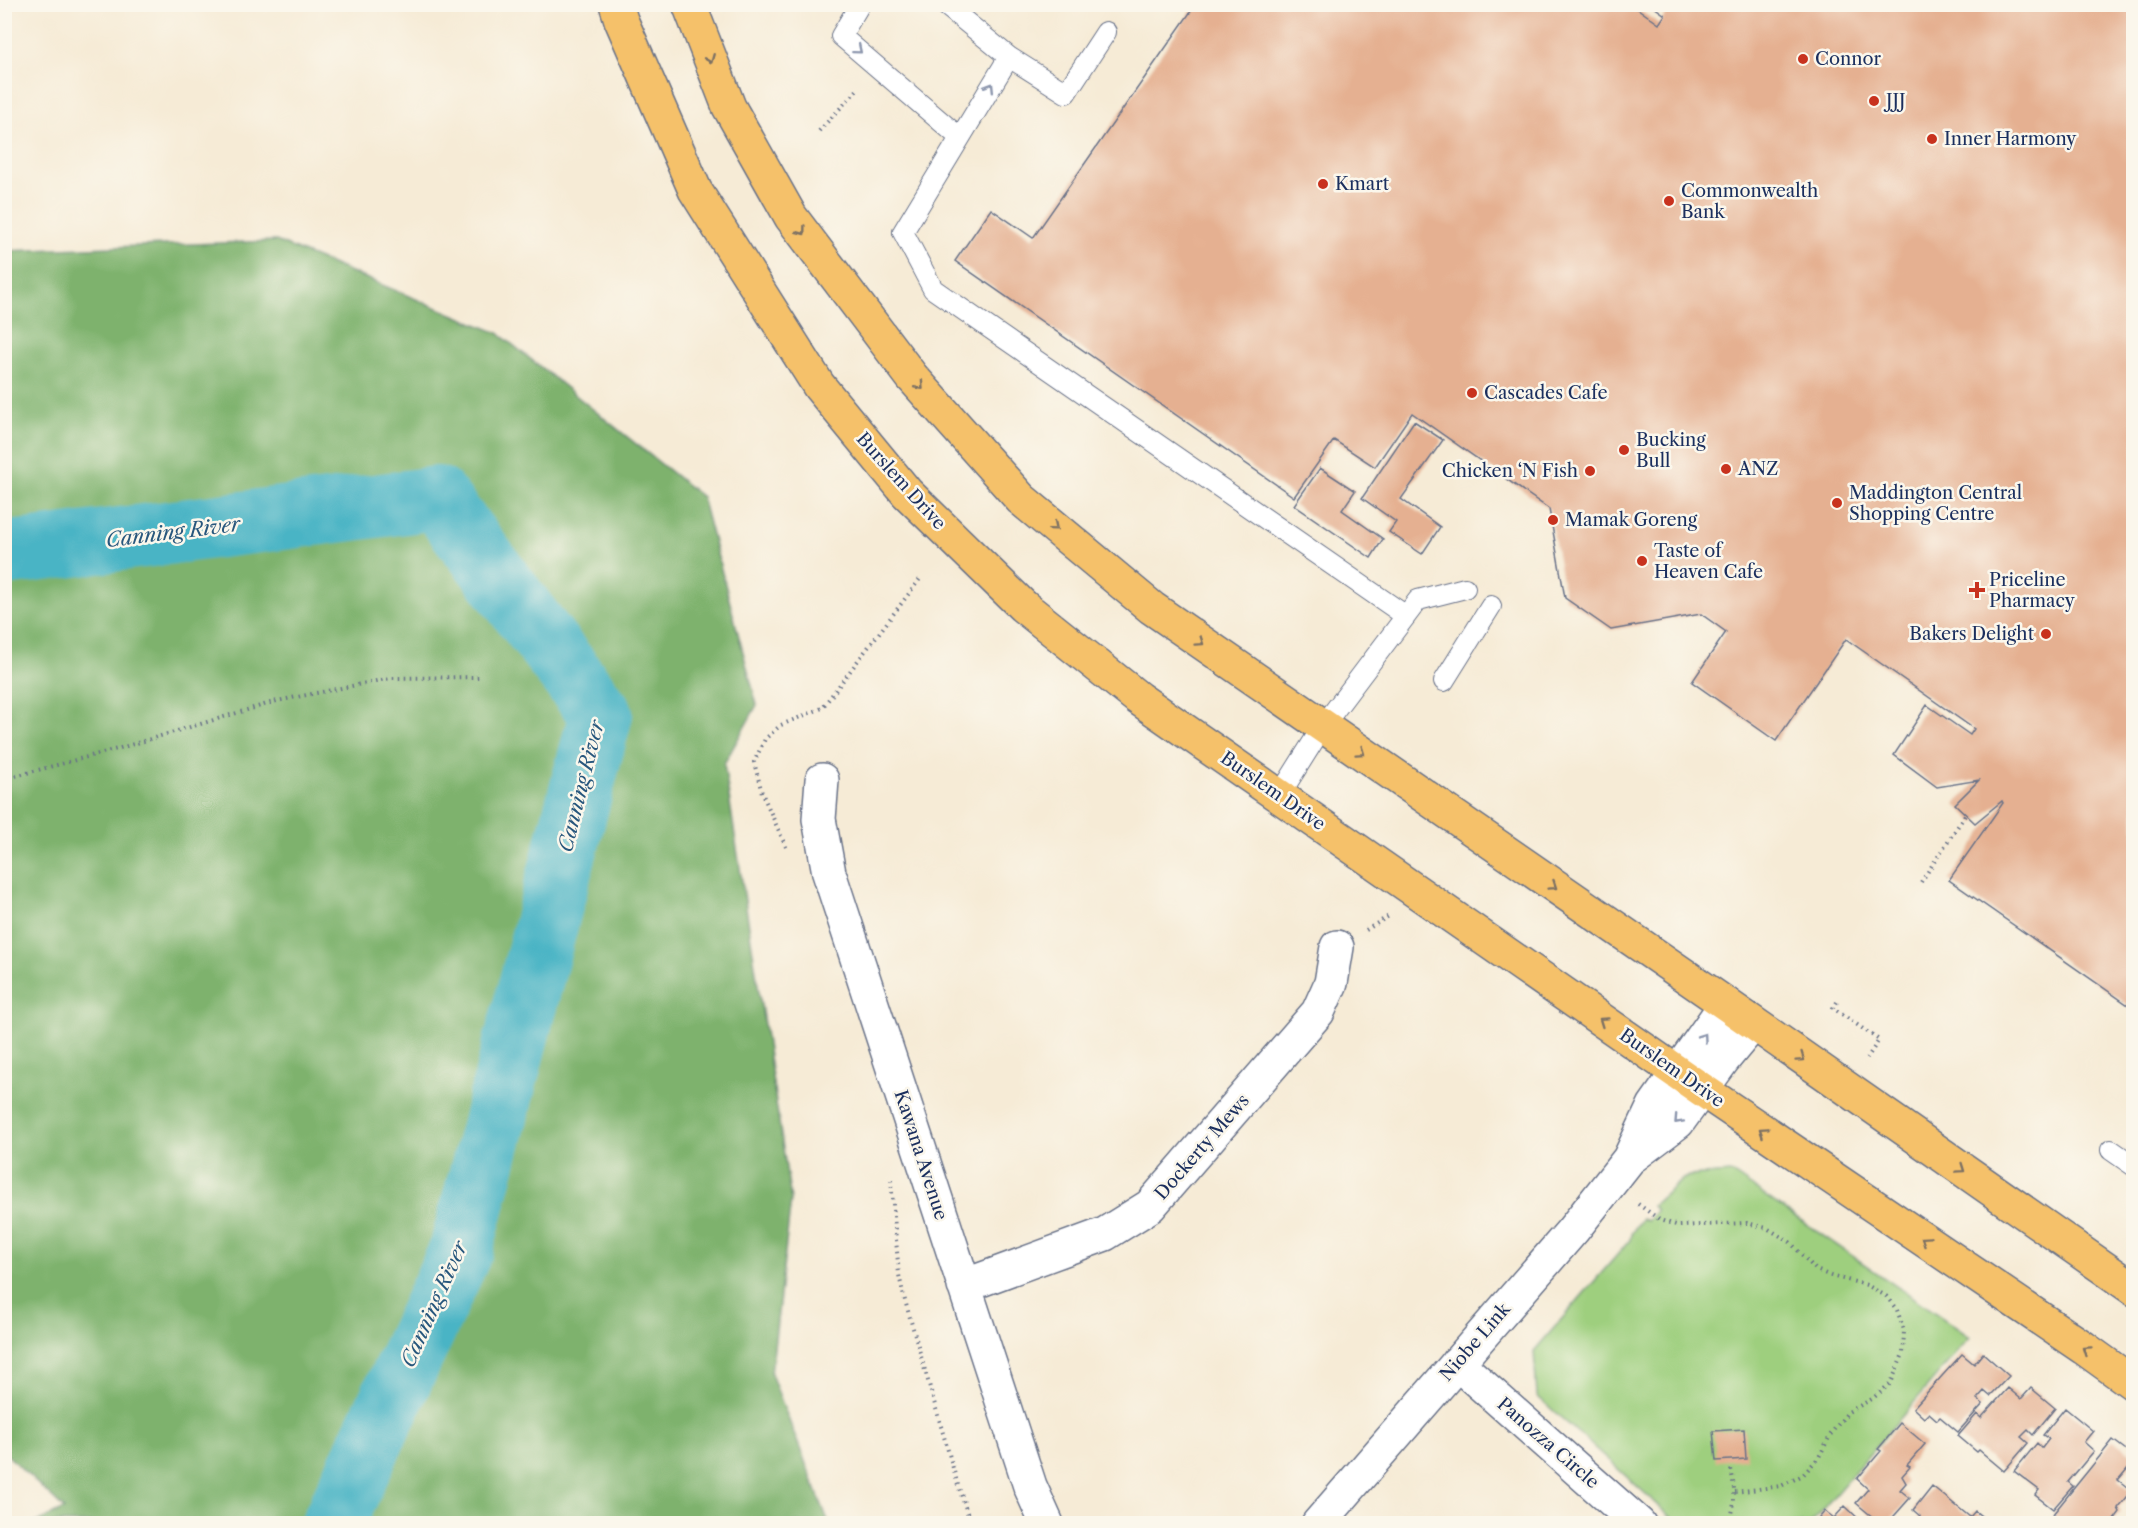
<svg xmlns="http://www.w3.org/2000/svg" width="2138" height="1528" font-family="'Libre Caslon Text',serif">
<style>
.green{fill:#9ecf7e;stroke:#5c7f6e;stroke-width:1.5}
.forest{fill:#7eb26d;stroke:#4c7066;stroke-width:1.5}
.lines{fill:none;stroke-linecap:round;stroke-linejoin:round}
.river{stroke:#48b4c5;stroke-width:64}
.building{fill:#e5b091}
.lane-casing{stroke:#687188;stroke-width:22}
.street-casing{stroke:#687188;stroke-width:36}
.primary-casing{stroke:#687188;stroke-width:36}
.path{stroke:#687188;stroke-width:4;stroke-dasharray:1.5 4.5;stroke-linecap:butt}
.lane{stroke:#fff;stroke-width:20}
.street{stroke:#fff;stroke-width:33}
.primary{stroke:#f5c16b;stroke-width:33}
.oneway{stroke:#8d97ae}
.oneway2{stroke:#7d7164}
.poi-dot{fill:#c8321e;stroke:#fbf7ec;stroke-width:2}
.labels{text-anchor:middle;stroke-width:5;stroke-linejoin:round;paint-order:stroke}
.poi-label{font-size:18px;fill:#1b2f5e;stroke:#fbf7ec;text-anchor:start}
.street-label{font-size:18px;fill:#1b2f5e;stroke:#fbf7ec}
.water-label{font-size:20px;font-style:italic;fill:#28577d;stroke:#fbf7ec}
</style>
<rect width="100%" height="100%" fill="#fbf7ec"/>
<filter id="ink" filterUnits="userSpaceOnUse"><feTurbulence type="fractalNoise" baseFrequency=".0167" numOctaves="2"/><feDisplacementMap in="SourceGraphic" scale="12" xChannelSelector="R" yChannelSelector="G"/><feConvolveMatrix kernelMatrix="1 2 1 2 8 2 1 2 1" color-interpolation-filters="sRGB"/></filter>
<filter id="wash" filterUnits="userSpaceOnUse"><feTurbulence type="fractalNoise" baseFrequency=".008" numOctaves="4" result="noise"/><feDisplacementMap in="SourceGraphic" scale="24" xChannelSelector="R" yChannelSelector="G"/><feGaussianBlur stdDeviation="1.35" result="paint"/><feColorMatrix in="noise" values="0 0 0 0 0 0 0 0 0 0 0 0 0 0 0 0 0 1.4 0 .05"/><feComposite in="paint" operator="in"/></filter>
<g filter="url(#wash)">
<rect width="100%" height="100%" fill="#f6ebd6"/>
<path class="green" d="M1732 1173 1970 1337 1810 1524 1678 1523 1537 1396 1534 1351 1630 1240 1631 1234 1642 1218 1647 1221 1657 1210 1652 1206 1683 1179 1689 1176Z"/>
<path class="forest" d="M276 241 498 333 702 497 757 705 724 764 791 1200 771 1374 829 1523H35L64 1509 4 1452 5 251Z"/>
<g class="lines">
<path class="river" d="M4 554 437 498 601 714 461 1250 333 1524"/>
</g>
<g id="blocks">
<path class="building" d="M1196 4H1631L1659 24 1665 15 1650 4H2134V1009L1949 880 2003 803 2002 801 1975 823 1955 804 1979 780 1937 787 1894 755 1927 705 1970 735 1974 729 1846 639 1776 741 1692 682 1726 632 1701 614 1611 630 1565 598 1549 509 1412 413 1375 467 1334 440 1294 497 955 261 991 209 1033 238Z
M1414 421 1443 440 1401 499 1440 527 1422 554 1389 532 1396 522 1362 498Z
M1320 468 1355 491 1342 510 1383 539 1371 558 1294 505Z
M1983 1353 2009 1376 1990 1396 1984 1391 1977 1399 1983 1404 1958 1432 1940 1417 1937 1420 1929 1413 1924 1418 1913 1408 1962 1354 1974 1364Z
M2008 1388 2021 1399 2031 1388 2055 1408 2033 1435 2028 1430 2021 1437 2028 1443 2004 1471 1979 1450 1977 1452 1958 1436 1977 1414 1981 1418Z
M2065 1408 2093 1431 2084 1442 2094 1451 2068 1482 2073 1486 2053 1509 2035 1495 2039 1490 2014 1471 2037 1443 2042 1448 2049 1439 2043 1435Z
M1900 1423 1925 1444 1907 1465 1910 1467 1902 1476 1906 1483 1900 1490 1910 1498 1887 1524H1881L1856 1503 1868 1489 1857 1479 1881 1451 1878 1449Z
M1744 1429 1746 1459 1716 1461 1713 1431Z
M2113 1440 2134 1456V1461L2118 1480 2132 1491 2118 1508 2120 1512 2111 1524H2064L2053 1514Z
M1932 1486 1970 1517 1975 1511 1986 1520 1983 1524H1914L1920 1516 1913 1510Z
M1845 1506 1864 1524H1814L1825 1511 1834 1518Z"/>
</g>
</g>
<g filter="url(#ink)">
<use href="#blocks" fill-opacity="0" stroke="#687188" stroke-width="1.5"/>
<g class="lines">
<g class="lane-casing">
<path id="lane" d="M860 4 841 36 959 137
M944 4 1009 57 903 232 933 289 1406 616
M1009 57 1066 93 1106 32
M1444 681 1491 606
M1279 796 1323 726 1418 600 1465 588
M2111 1150 2134 1166"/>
</g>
<g class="street-casing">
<path id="street" d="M822 780 819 819 829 873 1030 1486 1047 1524
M1633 1156 1678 1122 1723 1060 1753 1024
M964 1286 1105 1234 1150 1206 1318 1012 1331 983 1337 947
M1457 1363 1639 1524
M1318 1524 1573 1230 1629 1159 1654 1106 1726 1004"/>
</g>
<g class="primary-casing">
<path id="primary" d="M616 4 621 20 695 190 819 386 907 493 1023 606 1138 698 1701 1089 2084 1348 2134 1384
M689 4 729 107 791 217 912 377 1021 499 1152 608 1726 1004 2134 1289"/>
</g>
<path class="path" d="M819 131 859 88
M4 779 117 749 277 701 391 678 480 677
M786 847 762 793 754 762 765 739 781 725 822 708 920 579
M1921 882 1966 814
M1366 930 1389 916
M1837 1002 1833 1008 1879 1040 1867 1058
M891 1180 899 1275 904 1297 957 1482 971 1524
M1638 1204 1660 1220 1679 1226 1747 1223 1767 1228 1790 1242 1816 1270 1831 1276 1867 1285 1886 1296 1897 1310 1904 1330 1903 1354 1891 1383 1872 1399 1848 1412 1832 1432 1819 1457 1803 1475 1781 1486 1735 1492
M1729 1524C1736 1504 1735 1489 1731 1469"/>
<use href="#lane" class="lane"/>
<use href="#street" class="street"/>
<use href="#primary" class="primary"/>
</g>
<defs><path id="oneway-chevron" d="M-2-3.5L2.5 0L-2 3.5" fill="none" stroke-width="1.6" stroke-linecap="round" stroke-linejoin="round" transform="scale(1.5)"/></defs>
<g class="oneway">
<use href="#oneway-chevron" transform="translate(858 50) rotate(40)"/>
<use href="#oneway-chevron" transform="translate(990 87) rotate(-58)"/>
<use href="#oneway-chevron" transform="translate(1703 1037) rotate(-55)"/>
<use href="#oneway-chevron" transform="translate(1678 1120) rotate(133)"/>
</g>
<g class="oneway2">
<use href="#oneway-chevron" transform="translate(710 59) rotate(68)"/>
<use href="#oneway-chevron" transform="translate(802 231) rotate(53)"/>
<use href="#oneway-chevron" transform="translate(920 386) rotate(48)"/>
<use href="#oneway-chevron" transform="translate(1054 527) rotate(40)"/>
<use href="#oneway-chevron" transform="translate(1200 642) rotate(35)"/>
<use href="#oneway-chevron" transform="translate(1361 752) rotate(35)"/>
<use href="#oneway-chevron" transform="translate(1553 886) rotate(34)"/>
<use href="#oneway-chevron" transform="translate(1603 1021) rotate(-145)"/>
<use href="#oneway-chevron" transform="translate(1801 1058) rotate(35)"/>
<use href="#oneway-chevron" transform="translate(1763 1131) rotate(-146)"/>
<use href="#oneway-chevron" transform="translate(1961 1169) rotate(35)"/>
<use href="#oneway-chevron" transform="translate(1925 1240) rotate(-146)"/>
<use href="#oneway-chevron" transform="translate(2086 1350) rotate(-145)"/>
</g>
</g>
<g class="poi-dot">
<circle cx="1803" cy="59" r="6"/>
<circle cx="1874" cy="101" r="6"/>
<circle cx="1932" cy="139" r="6"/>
<circle cx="1323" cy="184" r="6"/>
<circle cx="1669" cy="201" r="6"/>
<circle cx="1472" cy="393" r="6"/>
<circle cx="1624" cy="450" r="6"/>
<circle cx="1726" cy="469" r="6"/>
<circle cx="1590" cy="471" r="6"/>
<circle cx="1837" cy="503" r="6"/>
<circle cx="1553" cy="520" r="6"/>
<circle cx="1642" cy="561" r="6"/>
<path d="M1974 581h6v6h6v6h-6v6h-6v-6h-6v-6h6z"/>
<circle cx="2046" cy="634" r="6"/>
</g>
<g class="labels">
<g class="poi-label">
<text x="1815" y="65">Connor</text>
<text x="1886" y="107">JJJ</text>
<text x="1944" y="145">Inner Harmony</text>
<text x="1335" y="190">Kmart</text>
<text x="1681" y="197">Commonwealth<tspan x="1681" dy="21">Bank</tspan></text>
<text x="1484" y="399">Cascades Cafe</text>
<text x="1636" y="446">Bucking<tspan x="1636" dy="21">Bull</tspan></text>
<text x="1738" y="475">ANZ</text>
<text x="1578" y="477" text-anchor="end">Chicken ‘N Fish</text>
<text x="1849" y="499">Maddington Central<tspan x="1849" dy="21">Shopping Centre</tspan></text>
<text x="1565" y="526">Mamak Goreng</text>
<text x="1654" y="557">Taste of<tspan x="1654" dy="21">Heaven Cafe</tspan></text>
<text x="1989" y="586">Priceline<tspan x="1989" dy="21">Pharmacy</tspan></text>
<text x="2034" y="640" text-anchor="end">Bakers Delight</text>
</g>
<g class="street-label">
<text transform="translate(901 481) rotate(48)" y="6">Burslem Drive</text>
<text transform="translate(1273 791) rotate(35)" y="6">Burslem Drive</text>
<text transform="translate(1672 1068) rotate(35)" y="6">Burslem Drive</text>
<text transform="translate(1202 1147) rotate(-49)" y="6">Dockerty Mews</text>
<text transform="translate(921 1155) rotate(72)" y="6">Kawana Avenue</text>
<text transform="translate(1475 1342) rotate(-49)" y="6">Niobe Link</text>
<text transform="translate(1548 1443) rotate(41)" y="6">Panozza Circle</text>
</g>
<g class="water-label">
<text transform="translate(173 532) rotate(-7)" y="7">Canning River</text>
<text transform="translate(581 786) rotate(-76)" y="7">Canning River</text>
<text transform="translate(434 1304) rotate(-66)" y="7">Canning River</text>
</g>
</g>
<rect width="2138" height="1528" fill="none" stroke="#fbf7ec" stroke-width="24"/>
</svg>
